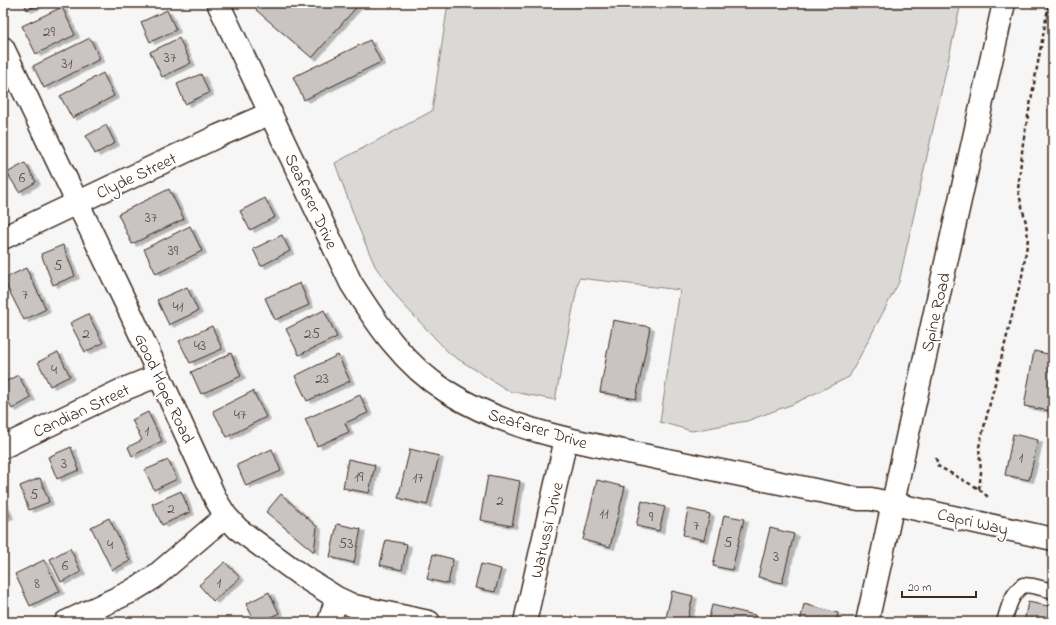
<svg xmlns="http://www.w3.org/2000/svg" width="1056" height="625" font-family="'Indie Flower',sans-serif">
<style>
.green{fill:#dbd9d6;stroke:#8b827a}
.building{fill:#c9c3c1;stroke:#3b2a1e;filter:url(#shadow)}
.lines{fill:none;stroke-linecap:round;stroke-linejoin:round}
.service-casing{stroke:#3b2a1e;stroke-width:17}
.minor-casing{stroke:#3b2a1e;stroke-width:25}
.secondary-casing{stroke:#3b2a1e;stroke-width:25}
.path{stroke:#3b2a1e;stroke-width:2.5;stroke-dasharray:4 3;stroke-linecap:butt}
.service{stroke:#fff;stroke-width:14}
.minor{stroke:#fff;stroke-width:22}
.secondary{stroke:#fff;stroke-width:22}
.labels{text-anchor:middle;stroke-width:4;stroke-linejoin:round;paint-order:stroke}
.number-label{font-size:15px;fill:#5e5047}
.street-label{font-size:17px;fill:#3b2a1e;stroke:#fff}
</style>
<defs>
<filter id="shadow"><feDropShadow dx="4.5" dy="2.5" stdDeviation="0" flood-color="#0004"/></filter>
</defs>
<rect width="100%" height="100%" fill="#f7f6f6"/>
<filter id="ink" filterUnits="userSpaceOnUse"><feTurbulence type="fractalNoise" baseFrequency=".025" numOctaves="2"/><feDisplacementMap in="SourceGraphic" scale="8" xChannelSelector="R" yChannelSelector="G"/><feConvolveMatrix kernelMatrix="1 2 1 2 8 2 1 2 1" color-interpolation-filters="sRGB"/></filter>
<g filter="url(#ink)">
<path class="green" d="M448 3H961L899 282 849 377 793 404 747 421 692 431 660 422 680 290 579 278 555 400 509 391 450 354 400 301 375 266 357 224 335 163 432 111Z"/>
<path class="building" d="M24 3H42L27 10Z
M262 3H360L312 58 256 10Z
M62 7 75 35 36 54 22 26Z
M167 10 176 30 150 42 141 22Z
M90 38 100 59 44 88 33 66Z
M179 38 191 63 162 77 150 52Z
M370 40 381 62 304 100 293 77Z
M103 73 114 96 72 118 60 96Z
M201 74 209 93 185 104 177 84Z
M106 125 115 143 95 154 86 136Z
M25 163 36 182 19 192 7 173Z
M169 189 184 219 132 244 118 214Z
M265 198 275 217 250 230 240 211Z
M190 226 202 251 156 274 144 249Z
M282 235 290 251 261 266 253 249Z
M63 245 75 276 53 285 41 254Z
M26 268 46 309 24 320 3 279Z
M300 283 309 305 275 320 265 298Z
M187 287 198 311 169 325 157 300Z
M324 310 337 337 299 355 286 329Z
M88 314 103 343 85 352 70 323Z
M613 320 650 327 636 399 600 392Z
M212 326 222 349 190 363 179 341Z
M1034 351 1053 355V393L1050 411 1024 406Z
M58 352 70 376 50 386 38 362Z
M231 353 241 376 201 394 191 372Z
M338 355 350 381 307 401 295 376Z
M18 375 31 398 12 409 3 392V383Z
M253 391 266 417 227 437 213 411Z
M360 395 368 413 345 423 349 432 317 446 305 419Z
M148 412 162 441 132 456 128 447 142 440 132 420Z
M1013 434 1038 440 1029 480 1005 475Z
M71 447 79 470 57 479 48 457Z
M272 449 281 471 246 486 237 465Z
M410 449 439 456 427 505 398 498Z
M348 459 375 465 369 493 343 488Z
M168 460 177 479 154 490 145 470Z
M488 475 520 481 512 526 480 520Z
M40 478 49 502 29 510 20 486Z
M597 480 625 487 610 547 583 540Z
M181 491 190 512 162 525 152 504Z
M281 494 317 527 314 552 266 512Z
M642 501 665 507 659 531 636 526Z
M3 502 9 516 3 518Z
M688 509 710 514 704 540 683 535Z
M724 515 744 519 732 570 713 566Z
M109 518 130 561 112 570 91 527Z
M337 524 361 529 354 563 330 557Z
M770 528 794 534 782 583 758 577Z
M386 540 407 544 402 570 380 565Z
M70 548 81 572 61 582 50 559Z
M433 554 453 559 448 584 427 579Z
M44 560 60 591 30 606 15 574Z
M225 562 240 578 213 601 199 585Z
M481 564 501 569 495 592 475 588Z
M672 591 693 596 687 622H665Z
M269 592 279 613 260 622H255L246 604Z
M1028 602 1053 607V622H1024Z
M804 604 838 613 836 622H800Z
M712 605 755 615 753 622H708Z"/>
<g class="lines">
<g class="service-casing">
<path id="service" d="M1004 622C1009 606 1010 596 1023 585L1033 586 1053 591"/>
</g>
<g class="minor-casing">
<path id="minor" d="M218 3 351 283C377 324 404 365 446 391 505 429 575 441 643 455 715 470 787 485 859 499H871L1053 539
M3 48 132 316 216 500 226 516 238 529 302 576 337 598 354 606 429 622
M3 238 218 136 271 113
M3 447 122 390 159 375
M66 622 130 592 153 578 226 516
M329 622 337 598
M525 622 566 439"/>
</g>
<g class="secondary-casing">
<path id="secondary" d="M867 622 883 550 904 451 1004 3"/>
</g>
<path class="path" d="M936 458 938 466 979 489 988 497
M979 489 981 473 979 447 1022 276 1028 239 1026 223 1018 190 1023 143 1049 3"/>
<use href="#service" class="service"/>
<use href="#minor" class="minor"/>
<use href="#secondary" class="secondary"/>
</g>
</g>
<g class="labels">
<g class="number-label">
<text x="49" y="36">29</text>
<text x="170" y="62">37</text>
<text x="67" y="68">31</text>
<text x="22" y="182">6</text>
<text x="151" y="222">37</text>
<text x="173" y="255">39</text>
<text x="58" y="270">5</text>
<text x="25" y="299">7</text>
<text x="178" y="311">41</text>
<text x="86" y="338">2</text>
<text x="312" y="338">25</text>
<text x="200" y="350">43</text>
<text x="54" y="374">4</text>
<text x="322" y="383">23</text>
<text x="240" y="419">47</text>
<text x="147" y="435">1</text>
<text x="1021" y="462">1</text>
<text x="64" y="468">3</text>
<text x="359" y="481">19</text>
<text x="418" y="482">17</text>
<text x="34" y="499">5</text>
<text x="500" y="505">2</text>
<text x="171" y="513">2</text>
<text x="604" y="518">11</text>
<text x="651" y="521">9</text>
<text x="696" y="530">7</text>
<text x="728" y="547">5</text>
<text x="346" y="548">53</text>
<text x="110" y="549">4</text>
<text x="776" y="561">3</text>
<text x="65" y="570">6</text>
<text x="219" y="587">1</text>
<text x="37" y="588">8</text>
</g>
<g class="street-label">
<text transform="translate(136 175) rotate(-25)" y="6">Clyde Street</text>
<text transform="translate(312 201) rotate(65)" y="6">Seafarer Drive</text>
<text transform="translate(935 312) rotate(-77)" y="6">Spine Road</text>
<text transform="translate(165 388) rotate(65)" y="6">Good Hope Road</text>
<text transform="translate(81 410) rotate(-25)" y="6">Candian Street</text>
<text transform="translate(538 428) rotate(17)" y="6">Seafarer Drive</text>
<text transform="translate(973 521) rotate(13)" y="6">Capri Way</text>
<text transform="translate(546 530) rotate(-77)" y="6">Watussi Drive</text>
</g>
</g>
<rect width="1056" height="625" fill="none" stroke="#fff" stroke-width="16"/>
<rect x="8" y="8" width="1040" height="609" fill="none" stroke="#3b2a1e" stroke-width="1.5" filter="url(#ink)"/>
<path d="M902 591v6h74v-6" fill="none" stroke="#3b2a1e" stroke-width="2"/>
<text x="908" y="591" font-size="12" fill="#3b2a1e" stroke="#ffffff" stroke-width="3" paint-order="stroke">20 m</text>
</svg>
